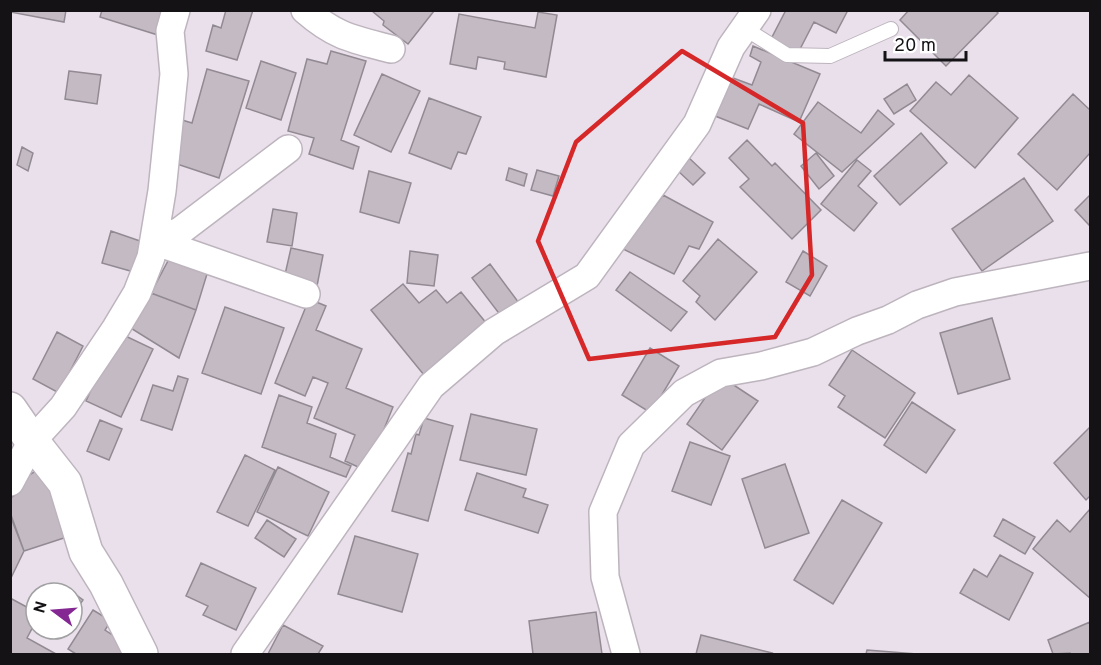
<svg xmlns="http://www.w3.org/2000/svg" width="1101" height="665" font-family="Overpass,sans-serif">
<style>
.building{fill:#c3bac4;stroke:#928a93;stroke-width:1.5}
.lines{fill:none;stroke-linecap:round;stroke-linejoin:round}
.service-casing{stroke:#bdb4be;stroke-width:16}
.minor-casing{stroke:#bdb4be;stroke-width:30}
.tertiary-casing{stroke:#bdb4be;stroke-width:36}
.service{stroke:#fff;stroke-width:14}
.minor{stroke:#fff;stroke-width:27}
.tertiary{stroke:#fff;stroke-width:33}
.marked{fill:none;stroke:#d62828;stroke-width:4.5;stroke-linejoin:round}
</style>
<rect width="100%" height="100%" fill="#e9e0eb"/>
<path class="building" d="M10 10H66L64 22 10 12Z
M102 10H168L161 36 100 17Z
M226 10H253L237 60 206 51 213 25 221 28Z
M786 10H848L836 33 814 22 798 53 771 39Z
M909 10H995L998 13 946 66 900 20Z
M372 11 433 10 434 11 408 44 383 25 384 21Z
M538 12 557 15 546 77 504 69 505 62 478 57 476 69 450 64 459 14 535 28Z
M753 46 820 74 799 122 759 104 748 129 710 114 725 75 752 85 761 62 750 56Z
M331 51 366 61 341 140 359 147 353 169 309 154 314 138 288 131 307 59 327 64Z
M261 61 296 73 281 120 246 108Z
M207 69 249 81 219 178 168 161 182 120 192 123Z
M69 71 101 75 97 104 65 99Z
M382 74 420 91 391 152 354 135Z
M969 75 1018 118 975 168 910 111 936 82 951 95Z
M907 84 916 100 894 114 884 99Z
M1073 94 1090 110V153L1057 190 1018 154Z
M429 98 481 117 466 154 458 152 451 169 409 153Z
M818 102 861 133 878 110 894 124 842 172 794 134Z
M921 133 947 163 900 205 874 176Z
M747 140 772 166 775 163 821 210 792 239 740 187 749 179 729 158Z
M22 147 33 153 28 171 17 165Z
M816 153 834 176 819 189 801 166Z
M688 157 705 173 693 185 676 169Z
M857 160 871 171 858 186 877 203 854 231 821 204Z
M509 168 527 174 524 186 506 180Z
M537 170 559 176 553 196 531 190Z
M369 171 411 183 399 223 360 212Z
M1024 178 1053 221 982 271 952 229Z
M663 195 713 222 699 249 689 246 674 274 623 249 648 202 655 206Z
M1090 195V226L1075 210Z
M273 209 297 213 292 246 267 242Z
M111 231 143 242 134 272 102 263Z
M718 239 757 272 715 320 696 302 700 296 683 281Z
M291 248 323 255 317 286 284 279Z
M410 251 438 255 434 286 407 283Z
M803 251 827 266 810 296 786 282Z
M169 259 207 274 196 310 151 293Z
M490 264 519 303 501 316 472 278Z
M630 272 687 312 671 331 616 290Z
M403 284 419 303 436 290 447 303 461 292 487 324 424 375 371 310Z
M151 293 196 310 179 358 129 327Z
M309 299 326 306 316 330 362 349 346 388 393 407 367 471 345 461 355 435 314 418 328 383 313 377 305 396 275 383Z
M225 307 284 328 261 394 202 373Z
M992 318 1010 379 958 394 940 333Z
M57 332 83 346 59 393 33 379Z
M117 332 153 349 121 417 86 401Z
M650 348 679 366 651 413 622 395Z
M852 350 915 393 885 438 838 407 845 396 829 385Z
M178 376 188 379 172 430 141 420 153 385 173 391Z
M720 376 758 401 722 450 687 424Z
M279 395 312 407 307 423 336 434 330 457 351 466 346 477 262 447Z
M912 402 955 430 926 473 884 445Z
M471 414 537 429 526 475 460 460Z
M424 418 453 426 428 521 392 511 408 453 411 454 416 434 419 435Z
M100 420 122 429 109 460 87 451Z
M1090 427V496L1086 500 1054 463Z
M690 442 730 456 711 505 672 491Z
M245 455 275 470 248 526 217 512Z
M785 464 809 533 765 548 742 479Z
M278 467 329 492 308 536 257 512Z
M38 470 49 473 67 537 24 551 10 515V498L18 493 16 482Z
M477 473 526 489 523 497 548 505 538 533 465 510Z
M842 500 882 523 833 604 794 580Z
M1090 509V598L1033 549 1057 520 1070 532Z
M11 515 24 551 10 580V516Z
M1003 519 1035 537 1025 554 994 536Z
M267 520 296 539 284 557 255 538Z
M355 536 418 554 402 612 338 594Z
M1000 555 1033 573 1009 620 960 593 974 569 987 577Z
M201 563 256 588 236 630 203 615 208 606 186 596Z
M71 591 83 600 72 616V593H69Z
M10 598 36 612V621L27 638 56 654H10Z
M93 610 111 621 105 630 135 650 132 654H76L68 649Z
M596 612 602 654H533L529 621Z
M1090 622V654H1070V653L1053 654 1048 640Z
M283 625 323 646 318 654H268Z
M701 635 772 653 771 654H696Z
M867 650 917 654H866Z"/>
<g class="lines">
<g class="service-casing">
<path id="service" d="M744 28 787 55 830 56 891 29"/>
</g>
<g class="minor-casing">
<path id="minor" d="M305 10C336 37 353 39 391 49
M154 241 180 231 288 149
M154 241 306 294
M10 482 32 441 63 407 116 328 137 293 151 257 162 191 174 74 170 31 176 10
M245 654 431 386 494 332 587 276 697 124 731 47 757 10
M626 654 605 577 603 512 631 445 684 393 721 373 761 366 813 352 857 331 888 320 917 305 955 292 1090 266"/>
</g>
<g class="tertiary-casing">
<path id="tertiary" d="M10 409 32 441 65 483 86 552 106 584 141 654"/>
</g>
<use href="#service" class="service"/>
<use href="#minor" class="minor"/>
<use href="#tertiary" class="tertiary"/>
</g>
<path class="marked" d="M682 51 803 123 812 275 775 337 589 359 538 241 576 142Z"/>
<rect width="1101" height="665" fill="none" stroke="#151216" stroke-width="24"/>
<g transform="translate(54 611) rotate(286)"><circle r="28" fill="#ffffff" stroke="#a1a0a2" stroke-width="1.5"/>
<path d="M0-4.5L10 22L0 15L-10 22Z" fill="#842793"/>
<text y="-9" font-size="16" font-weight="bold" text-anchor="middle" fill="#151216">N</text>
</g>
<path d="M885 51v9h81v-9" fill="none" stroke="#151216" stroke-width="3"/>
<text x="894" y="51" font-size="18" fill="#151216" stroke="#ffffff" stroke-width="4.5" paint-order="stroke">20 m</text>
</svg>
